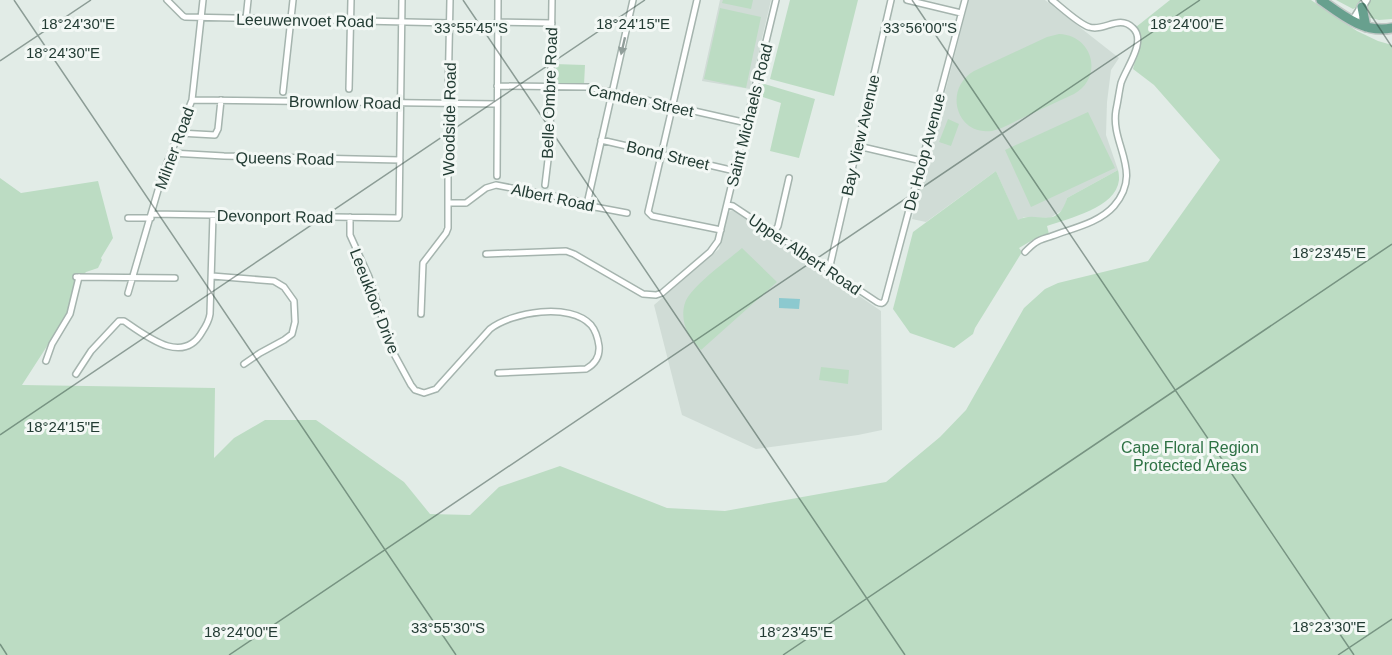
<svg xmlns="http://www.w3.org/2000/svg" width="1392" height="655" font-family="Arial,sans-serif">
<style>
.built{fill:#d0dcd6}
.green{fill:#bcdcc3}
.water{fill:#8cc9cf}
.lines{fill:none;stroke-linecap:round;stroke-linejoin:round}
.minor-casing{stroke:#a5b4ae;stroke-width:8}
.tertiary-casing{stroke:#a5b4ae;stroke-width:10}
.primary-casing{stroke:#c1c8c6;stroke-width:12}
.minor{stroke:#fff;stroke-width:5}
.tertiary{stroke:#fff;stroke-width:7}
.primary{stroke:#68a08e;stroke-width:9}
.oneway{fill:#919e9a}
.ticks{fill:none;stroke:#233c34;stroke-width:1.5;stroke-opacity:0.45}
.labels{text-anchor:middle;stroke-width:6;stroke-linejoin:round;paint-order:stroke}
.street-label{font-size:16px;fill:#233c34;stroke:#f3f8f5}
.park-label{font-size:16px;fill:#2e7244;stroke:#f3f8f5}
.ticks-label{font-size:15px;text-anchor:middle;fill:#233c34;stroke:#f3f8f5;stroke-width:6;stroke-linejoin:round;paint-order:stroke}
</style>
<rect width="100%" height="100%" fill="#e2ece7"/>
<path class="built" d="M720 0H771L750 89 702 81Z
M969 0H1045L1119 58 1111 70 1107 102 1106 135 1118 170 1067 198 1064 209 1050 218 1024 217 1018 221 996 171 926 222 912 219Z
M732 210 737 212 881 311 882 430 858 435 756 449 682 415 654 305 719 249 728 213Z"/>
<path class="green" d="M723 0H753L751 9 722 3Z
M790 0H858L834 96 770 79Z
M1170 0H1311L1357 31 1378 41 1392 45V655H0V178L21 193 98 181 113 238 101 258 102 260 98 268 86 272 77 282 71 309 22 385 215 388 214 458 234 438 265 420H316L404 482 430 514 470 515 499 487 560 466 667 508 725 511 886 482 940 437 966 410 1024 308 1045 289 1058 283 1148 261 1220 160 1154 85 1133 69C1137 52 1145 43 1136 27Z
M1336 0H1362L1357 7 1353 9Z
M1369 0H1392V19L1379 20 1367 17 1365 11Z
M720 8 761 17 746 88 704 79Z
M1059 34C1093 35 1104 77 1074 94 1055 103 1037 111 1018 120 1010 124 1001 129 992 131 956 136 943 89 974 71L1047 37Z
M554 64 585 65 584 85 558 84 554 78Z
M761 83 815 99 799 158 770 151 781 103 757 95Z
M1088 112 1115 168 1031 207 1005 150Z
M948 119 959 124 951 146 939 142Z
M1118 170C1119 174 1119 177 1119 180 1116 208 1069 218 1047 226L1049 234 1038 239 1036 238 1019 248 1022 252 975 328 973 334 954 348 910 333 893 309 913 232 996 171 1018 220C1037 209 1057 232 1067 198Z
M742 248 777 282 701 350C696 344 690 338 687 331 683 323 682 311 685 303 690 287 728 260 742 248Z
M821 367 849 370 848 384 819 380Z"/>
<path class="water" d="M779 298 800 299 799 309 779 308Z"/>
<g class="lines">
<g class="minor-casing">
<path id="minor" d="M167 0 183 16 185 17 450 23
M697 0 648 212 652 216 721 230
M907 0 961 13
M246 19 248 0
M497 22 552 23
M497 86 588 87 747 123
M349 89 351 0
M283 92 293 0
M192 100 497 104
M179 133 215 135 218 129 221 100
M601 140 735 171
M858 146 922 161
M171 153 224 156 400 160
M497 176 498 0
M545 185 550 143 552 0
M448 203H466L486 188 496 185 574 200 595 207 627 213
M587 204 633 0
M727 205 733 206 877 302C881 304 883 304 885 300L965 0
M152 214 398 218 399 216 402 0
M350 217V235L369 277 393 352 411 385 415 390 424 393 436 389 490 329C512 312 570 302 591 325 596 331 598 339 599 346 600 357 595 364 586 369L498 373
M128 218H151
M774 233 778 226 789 178
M1025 252C1028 249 1032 245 1035 243 1040 239 1047 238 1052 236 1073 228 1099 223 1114 206 1144 171 1110 145 1116 110 1118 101 1119 92 1121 83 1126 68 1147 41 1133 28 1119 14 1104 32 1089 27 1079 24 1061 7 1052 0
M486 254 566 251 574 254 643 294 656 295 662 293 710 252 718 241 776 0
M829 270 891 0
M212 276 274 281 284 287 294 301 295 322 292 334 284 340 260 353 244 364
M76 277 175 278
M128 293 163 173 192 100 203 0
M421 314 423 263 446 233 448 228V99L450 0
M46 361 52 344 70 314 79 277
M76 374 91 351 119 321H124C146 336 183 366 202 332 206 326 209 321 210 314L213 215"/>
</g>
<g class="tertiary-casing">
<path id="tertiary" d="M1353 21 1366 0"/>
</g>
<g class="primary-casing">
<path id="primary" d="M1321 0C1342 15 1365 34 1392 28
M1362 7 1366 27"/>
</g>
<use href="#minor" class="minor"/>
<use href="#tertiary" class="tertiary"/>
<use href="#primary" class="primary"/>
</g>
<defs><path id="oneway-solid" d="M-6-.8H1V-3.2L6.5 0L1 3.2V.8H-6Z" transform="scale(1.5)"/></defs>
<use class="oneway" href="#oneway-solid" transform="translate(623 46) rotate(103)"/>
<path class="ticks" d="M14 0 456 655M463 0 905 655M912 0 1354 655M1361 0 1392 47M0 61 91 0M0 435 645 0M0 644 7 655M229 655 1200 0M783 655 1392 244M1338 655 1392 619"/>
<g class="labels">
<g class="street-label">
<text transform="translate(305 20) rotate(1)" y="6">Leeuwenvoet Road</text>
<text transform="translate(549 93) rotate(-88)" y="6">Belle Ombre Road</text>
<text transform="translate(641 100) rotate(12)" y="6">Camden Street</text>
<text transform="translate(345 102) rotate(1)" y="6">Brownlow Road</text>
<text transform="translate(749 115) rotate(-76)" y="6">Saint Michaels Road</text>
<text transform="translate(449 119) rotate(-89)" y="6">Woodside Road</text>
<text transform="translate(860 135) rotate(-77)" y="6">Bay View Avenue</text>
<text transform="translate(174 148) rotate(-70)" y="6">Milner Road</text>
<text transform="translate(924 152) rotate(-75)" y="6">De Hoop Avenue</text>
<text transform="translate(668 155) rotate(13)" y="6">Bond Street</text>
<text transform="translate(285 158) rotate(1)" y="6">Queens Road</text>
<text transform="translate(553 197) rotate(12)" y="6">Albert Road</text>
<text transform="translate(275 216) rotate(1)" y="6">Devonport Road</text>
<text transform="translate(805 254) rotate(34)" y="6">Upper Albert Road</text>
<text transform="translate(375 301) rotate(69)" y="6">Leeukloof Drive</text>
</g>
<g class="park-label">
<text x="1190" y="453">Cape Floral Region<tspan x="1190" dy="18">Protected Areas</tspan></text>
</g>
</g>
<g class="ticks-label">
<text x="78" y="29">18°24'30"E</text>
<text x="633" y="29">18°24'15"E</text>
<text x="1187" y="29">18°24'00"E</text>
<text x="471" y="33">33°55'45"S</text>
<text x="920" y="33">33°56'00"S</text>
<text x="63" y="58">18°24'30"E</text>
<text x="1329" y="258">18°23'45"E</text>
<text x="63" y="432">18°24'15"E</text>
<text x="1329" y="632">18°23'30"E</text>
<text x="448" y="633">33°55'30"S</text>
<text x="241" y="637">18°24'00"E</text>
<text x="796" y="637">18°23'45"E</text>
</g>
</svg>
